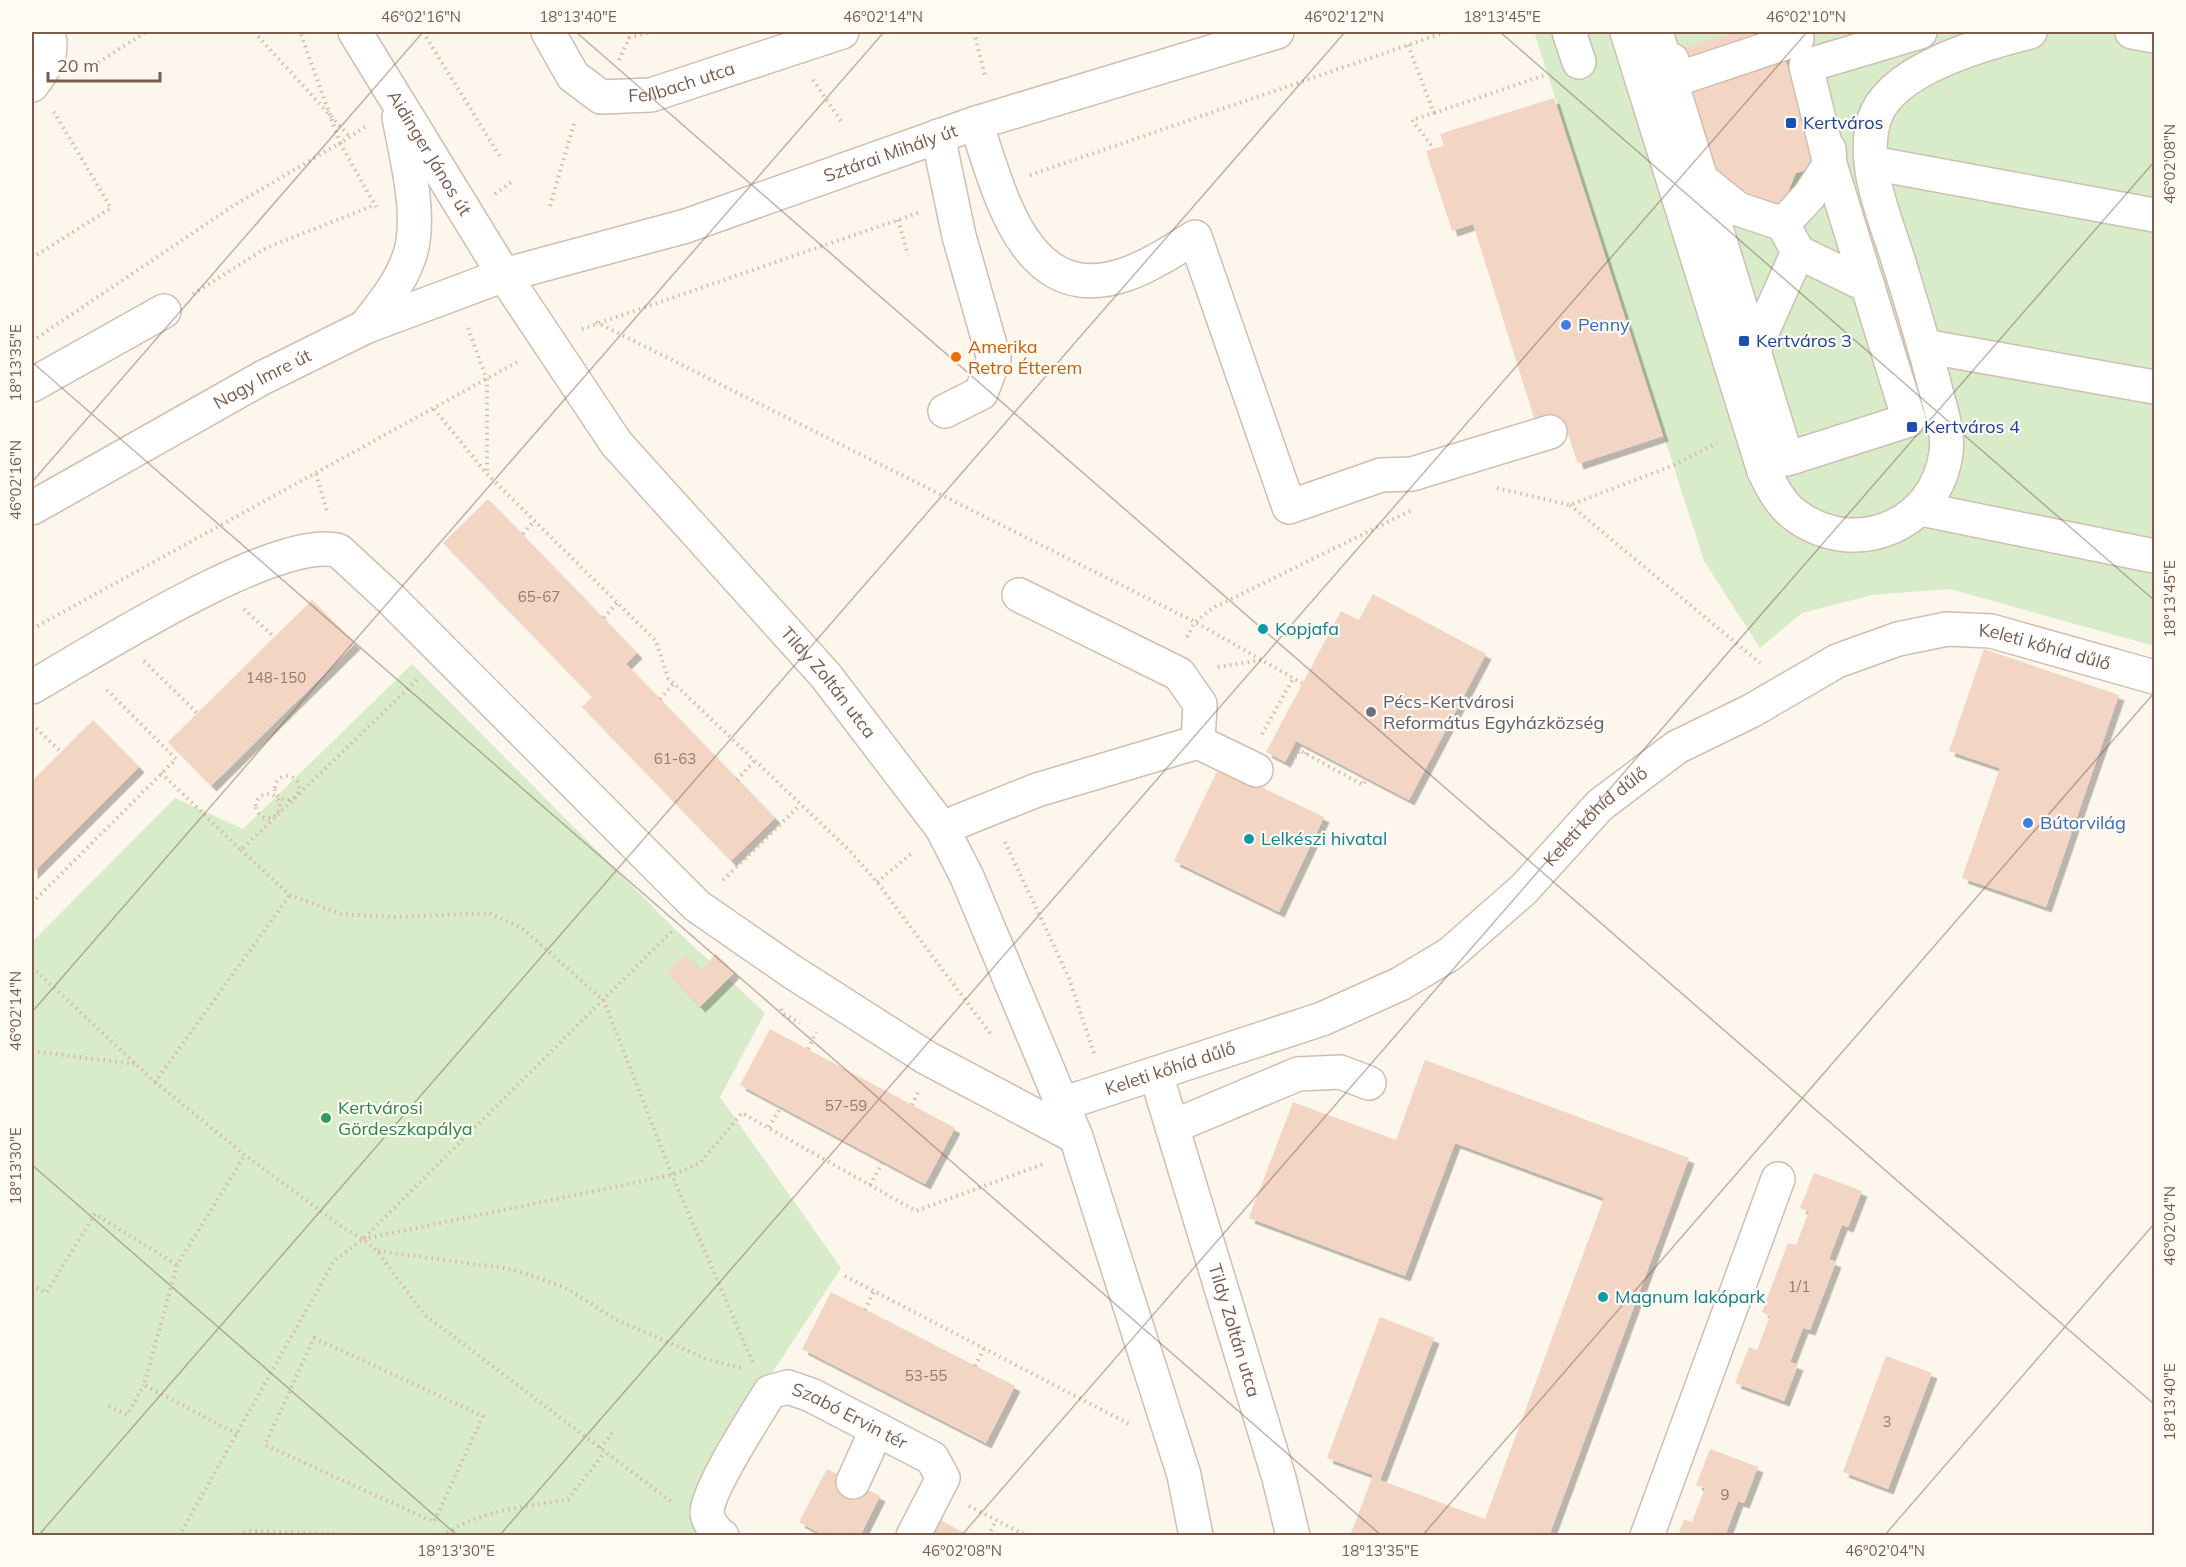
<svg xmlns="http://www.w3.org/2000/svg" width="2186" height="1567" font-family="Mulish,sans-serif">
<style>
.green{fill:#d8ecc9}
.building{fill:#f3d5c3;filter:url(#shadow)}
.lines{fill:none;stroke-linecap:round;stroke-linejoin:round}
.minor-casing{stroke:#d1beb0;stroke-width:36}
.path{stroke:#d9b8a5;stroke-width:4;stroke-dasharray:1.5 4.5;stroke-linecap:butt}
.minor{stroke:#fff;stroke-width:33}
.ticks{fill:none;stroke:#7a5c4d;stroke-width:1.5;stroke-opacity:0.45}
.transit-dot{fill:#1a4fb4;stroke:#fffaf3;stroke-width:2}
.shop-dot{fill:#3f7fe0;stroke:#fffaf3;stroke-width:2}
.food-dot{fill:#e8710a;stroke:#fffaf3;stroke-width:2}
.culture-dot{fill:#0f9aa8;stroke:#fffaf3;stroke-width:2}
.worship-dot{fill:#6b7280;stroke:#fffaf3;stroke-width:2}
.leisure-dot{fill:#2e9e5b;stroke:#fffaf3;stroke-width:2}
.labels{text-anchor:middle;stroke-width:4.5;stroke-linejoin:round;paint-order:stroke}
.number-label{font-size:15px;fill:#987a6a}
.street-label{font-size:18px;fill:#7a5c4d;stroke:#fffaf3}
.transit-label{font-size:18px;fill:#164399;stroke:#fffaf3;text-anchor:start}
.shop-label{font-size:18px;fill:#366cbe;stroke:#fffaf3;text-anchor:start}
.food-label{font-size:18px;fill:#c56008;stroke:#fffaf3;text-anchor:start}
.culture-label{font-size:18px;fill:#0d838f;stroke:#fffaf3;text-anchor:start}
.worship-label{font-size:18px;fill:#5b616d;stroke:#fffaf3;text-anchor:start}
.leisure-label{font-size:18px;fill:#27864d;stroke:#fffaf3;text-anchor:start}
.neatline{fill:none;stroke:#7a5c4d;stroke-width:2}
.ticks-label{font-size:15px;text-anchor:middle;fill:#7a5c4d}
</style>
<defs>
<filter id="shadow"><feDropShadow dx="5.5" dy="5.5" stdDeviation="0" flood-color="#0004"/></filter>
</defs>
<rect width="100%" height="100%" fill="#fdf6ec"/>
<path class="green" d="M1534 32H2154V646L1950 589 1872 595 1802 613 1760 648 1704 561Z
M412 664 673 927 765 1013 720 1097 841 1268 768 1379 688 1513 722 1535 32 1536V942L175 798 243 829Z"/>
<path class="building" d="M1737 32H1777L1818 167 1796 173 1783 204 1748 203 1716 194 1669 53Z
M1554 98 1663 436 1578 464 1563 419 1537 427 1473 224 1452 231 1426 151 1444 146 1440 134Z
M488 499 637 653 626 664 775 818 731 861 582 707 592 697 443 543Z
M1373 594 1486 654 1409 800 1296 741 1285 762 1266 752 1341 611 1359 620Z
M312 600 355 644 211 786 168 742Z
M1984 649 2119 695 2046 907 1962 878 2000 768 1949 751Z
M93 720 139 767 32 874V781Z
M1219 767 1324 817 1279 912 1174 861Z
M716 954 734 973 700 1007 667 973 686 955 700 970Z
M770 1029 955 1128 925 1184 740 1085Z
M1425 1060 1689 1158 1549 1536H1350L1373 1475 1327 1458 1380 1317 1434 1338 1380 1480 1485 1519 1604 1198 1455 1143 1405 1276 1249 1218 1293 1102 1396 1140Z
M1814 1173 1862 1191 1848 1227 1842 1225 1829 1259 1836 1262 1810 1330 1803 1328 1790 1362 1798 1365 1784 1401 1735 1383 1749 1347 1757 1350 1770 1316 1762 1312 1788 1243 1796 1245 1809 1212 1800 1208Z
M831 1292 1015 1386 986 1443 802 1349Z
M1886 1356 1932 1373 1888 1489 1843 1472Z
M1710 1449 1758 1467 1744 1503 1738 1501 1725 1536H1678L1684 1519 1692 1522 1705 1488 1696 1485Z
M827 1469 880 1496 860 1536H825L799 1522Z
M940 1520 970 1536H932Z"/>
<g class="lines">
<g class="minor-casing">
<g id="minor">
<path id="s1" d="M355 32 504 275 616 443 826 676 942 828 967 877 1076 1137 1184 1475 1196 1536"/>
<path id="s2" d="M548 32 573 76 601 97 651 95 842 32"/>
<path d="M1569 32 1579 62"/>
<path d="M1627 32 1764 471C1772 487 1780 504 1795 515 1854 559 1936 527 1946 453 1949 431 1940 408 1935 387 1925 347 1913 308 1901 269 1888 224 1860 167 1874 120 1889 69 1986 43 2030 32"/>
<path d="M1656 32 1787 459 1909 420 1830 164 1806 66 1920 32"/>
<path d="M2132 32 2154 36"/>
<path d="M1672 60 1671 81 1797 39 1794 32"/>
<path d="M32 85C43 71 56 50 47 32"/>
<path d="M976 123C1000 193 1025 310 1127 274 1151 265 1173 251 1195 237L1289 507 1381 475 1412 474 1550 432"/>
<path d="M938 136 959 236 994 359 981 393 945 411"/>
<path d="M1872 163 2154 215"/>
<path d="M1703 181 1738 209 1783 224"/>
<path d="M1798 252 1868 286"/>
<path d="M365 327C381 306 399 285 408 260 424 221 406 157 399 117"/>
<path d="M1924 346 2154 387"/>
<path d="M1754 350 1798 252 1783 224 1809 196 1830 164 1829 149"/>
<path d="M32 385 164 311"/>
<path id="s3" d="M32 508 262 378 365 327 504 275 686 226 976 123 1277 32"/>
<path d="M1921 509 2154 556"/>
<path d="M32 687C90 654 280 532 339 551L391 599 697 906 791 971 927 1058 1076 1137"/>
<path d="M1198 742 1256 770"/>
<path d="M942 828 1037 790 1198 742 1200 704 1179 674 1019 595"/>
<path id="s4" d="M1156 1074 1279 1478 1293 1536"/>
<path id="s5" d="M1062 1104 1322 1019 1400 984 1450 954 1524 889 1600 805 1677 747 1751 711 1837 661 1898 639 1947 629 1991 631 2154 677"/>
<path d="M1172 1127 1298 1074 1340 1072 1369 1083"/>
<path d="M853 1482 877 1429"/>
<path id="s6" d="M722 1536C715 1532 708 1521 707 1513 707 1490 756 1415 770 1392L788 1387 811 1395 932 1458 943 1478 913 1536"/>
<path d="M1647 1536 1778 1179"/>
</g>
</g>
<path class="path" d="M254 32 350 137
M423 32 501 158
M626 32 629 38
M974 32 985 76
M1408 45 1434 113 1412 120 1434 149
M619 60 629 38 650 32
M83 72 146 32
M813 80 843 124
M1434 113 1545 75
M365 127 340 143 376 207
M1030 175 1446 32
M495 194 514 180
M550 206 575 120
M898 220 908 255
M32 258 111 208 54 112
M193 294 266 248 375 205
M596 322 1195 622 1302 683
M468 328 487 380V473
M582 329 918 213
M32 341 236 204 340 143 300 32
M434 409 487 474 656 641 668 678 850 851 877 882 993 1037
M316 474 328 514
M1497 488 1570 505 1674 465 1717 443
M1570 505 1760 663
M523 534 534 521
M244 609 274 637
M604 618 617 603
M32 629 519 361
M1187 637 1195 622 1213 608 1410 511
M144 661 197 713
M1218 667 1261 660
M660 699 674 683
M32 724 61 752
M1262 734 1294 677
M1306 754 1308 747
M1292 763 1299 750 1363 785 1367 778
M161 773 241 850 420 677
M275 788a12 12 0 1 1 24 0a12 12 0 1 1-24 0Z
M737 780 755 760
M256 806a12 12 0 1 1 24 0a12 12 0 1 1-24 0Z
M1005 842 1069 978 1095 1056
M241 850 290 895 341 914 394 917 489 913 522 928 604 1001 672 1175 753 1363
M723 880 800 805
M877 882 913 852
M32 903 176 759 104 687
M32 967 155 1082 290 895
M781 1009 783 1014 800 1023
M808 1049 816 1032
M32 1051 135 1064
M155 1082 245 1155 342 1227 363 1239 377 1251 425 1315 673 1503
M912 1105 918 1092
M769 1127 781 1107
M870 1185 883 1162
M363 1239 672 1175 700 1163 742 1113 916 1211 1046 1163
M378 1251 511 1269 564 1287 617 1320 709 1360 743 1368
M845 1276 1129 1424
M32 1284 46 1293 95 1214 177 1265
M865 1310 874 1291
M314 1338 483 1416 434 1522 265 1445Z
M975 1366 984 1349
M109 1406 127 1415 144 1385
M237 1434 144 1385 177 1265 245 1155
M600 1448 613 1432
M969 1506 1027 1536
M179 1536 334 1261 363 1239 673 930
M232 1536 251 1531 384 1536
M442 1536C478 1510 526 1507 568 1499L605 1452
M988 1536 996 1520"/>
<use href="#minor" class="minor"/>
</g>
<path class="ticks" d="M576 32 2154 1404M1500 32 2154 600M32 362 1382 1536M32 482 423 32M32 1012 884 32M32 1165 458 1536M38 1536 1345 32M499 1536 1807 32M961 1536 2154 162M1422 1536 2154 693M1884 1536 2154 1224"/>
<g class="transit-dot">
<rect x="1785" y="117" width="12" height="12" rx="3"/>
<rect x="1738" y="335" width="12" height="12" rx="3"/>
<rect x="1906" y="421" width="12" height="12" rx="3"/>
</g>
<g class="shop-dot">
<circle cx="1566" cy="325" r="6"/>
<circle cx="2028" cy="823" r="6"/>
</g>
<circle class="food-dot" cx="956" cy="357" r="6"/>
<g class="culture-dot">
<circle cx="1263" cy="629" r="6"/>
<circle cx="1249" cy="839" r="6"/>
<circle cx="1603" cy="1297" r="6"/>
</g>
<circle class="worship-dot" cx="1371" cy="712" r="6"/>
<circle class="leisure-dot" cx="326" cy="1118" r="6"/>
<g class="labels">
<g class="number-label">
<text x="539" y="602">65-67</text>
<text x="276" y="683">148-150</text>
<text x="675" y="764">61-63</text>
<text x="846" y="1111">57-59</text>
<text x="1799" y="1292">1/1</text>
<text x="926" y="1381">53-55</text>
<text x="1887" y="1427">3</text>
<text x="1725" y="1500">9</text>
</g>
<g class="street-label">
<text dy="6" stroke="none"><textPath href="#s2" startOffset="168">Fellbach utca</textPath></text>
<text dy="6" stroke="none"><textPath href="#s1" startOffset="142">Aidinger János út</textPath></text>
<text dy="6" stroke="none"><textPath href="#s3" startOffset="933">Sztárai Mihály út</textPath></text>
<text dy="6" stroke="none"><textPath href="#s3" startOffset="264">Nagy Imre út</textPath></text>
<text dy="6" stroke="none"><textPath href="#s5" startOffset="1122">Keleti kőhíd dűlő</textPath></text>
<text dy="6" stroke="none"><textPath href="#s1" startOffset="807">Tildy Zoltán utca</textPath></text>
<text dy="6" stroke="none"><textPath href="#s5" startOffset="618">Keleti kőhíd dűlő</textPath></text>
<text dy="6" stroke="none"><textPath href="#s5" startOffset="114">Keleti kőhíd dűlő</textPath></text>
<text dy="6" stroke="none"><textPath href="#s4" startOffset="268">Tildy Zoltán utca</textPath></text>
<text dy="6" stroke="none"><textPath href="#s6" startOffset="252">Szabó Ervin tér</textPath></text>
</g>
<g class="transit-label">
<text x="1803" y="129">Kertváros</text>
<text x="1756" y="347">Kertváros 3</text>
<text x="1924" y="433">Kertváros 4</text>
</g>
<g class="shop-label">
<text x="1578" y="331">Penny</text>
<text x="2040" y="829">Bútorvilág</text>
</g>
<g class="food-label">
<text x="968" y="353">Amerika<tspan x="968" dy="21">Retro Étterem</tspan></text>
</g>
<g class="culture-label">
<text x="1275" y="635">Kopjafa</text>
<text x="1261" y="845">Lelkészi hivatal</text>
<text x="1615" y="1303">Magnum lakópark</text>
</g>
<g class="worship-label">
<text x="1383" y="708">Pécs-Kertvárosi<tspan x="1383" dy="21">Református Egyházközség</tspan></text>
</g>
<g class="leisure-label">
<text x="338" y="1114">Kertvárosi<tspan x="338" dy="21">Gördeszkapálya</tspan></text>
</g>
</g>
<rect width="2186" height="1567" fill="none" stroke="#fffaf3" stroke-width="66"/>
<path d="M48 72v9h112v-9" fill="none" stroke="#7a5c4d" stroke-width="3"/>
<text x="57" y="72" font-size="18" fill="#7a5c4d" stroke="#fffaf3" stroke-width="4.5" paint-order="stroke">20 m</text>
<rect x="33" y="33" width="2120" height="1501" class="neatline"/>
<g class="ticks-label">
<text x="421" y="22">46°02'16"N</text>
<text x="578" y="22">18°13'40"E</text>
<text x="883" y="22">46°02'14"N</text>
<text x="1344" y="22">46°02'12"N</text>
<text x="1502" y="22">18°13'45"E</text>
<text x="1806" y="22">46°02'10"N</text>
<text transform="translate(2170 164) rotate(-90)" y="5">46°02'08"N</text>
<text transform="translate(16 363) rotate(-90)" y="5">18°13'35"E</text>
<text transform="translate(16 480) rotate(-90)" y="5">46°02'16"N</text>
<text transform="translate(2170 599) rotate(-90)" y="5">18°13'45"E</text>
<text transform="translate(16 1011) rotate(-90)" y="5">46°02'14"N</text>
<text transform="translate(16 1166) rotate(-90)" y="5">18°13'30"E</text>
<text transform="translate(2170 1226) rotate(-90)" y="5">46°02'04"N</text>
<text transform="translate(2170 1402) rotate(-90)" y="5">18°13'40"E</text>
<text x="456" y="1556">18°13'30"E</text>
<text x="962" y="1556">46°02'08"N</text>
<text x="1380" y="1556">18°13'35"E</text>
<text x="1885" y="1556">46°02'04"N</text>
</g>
</svg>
